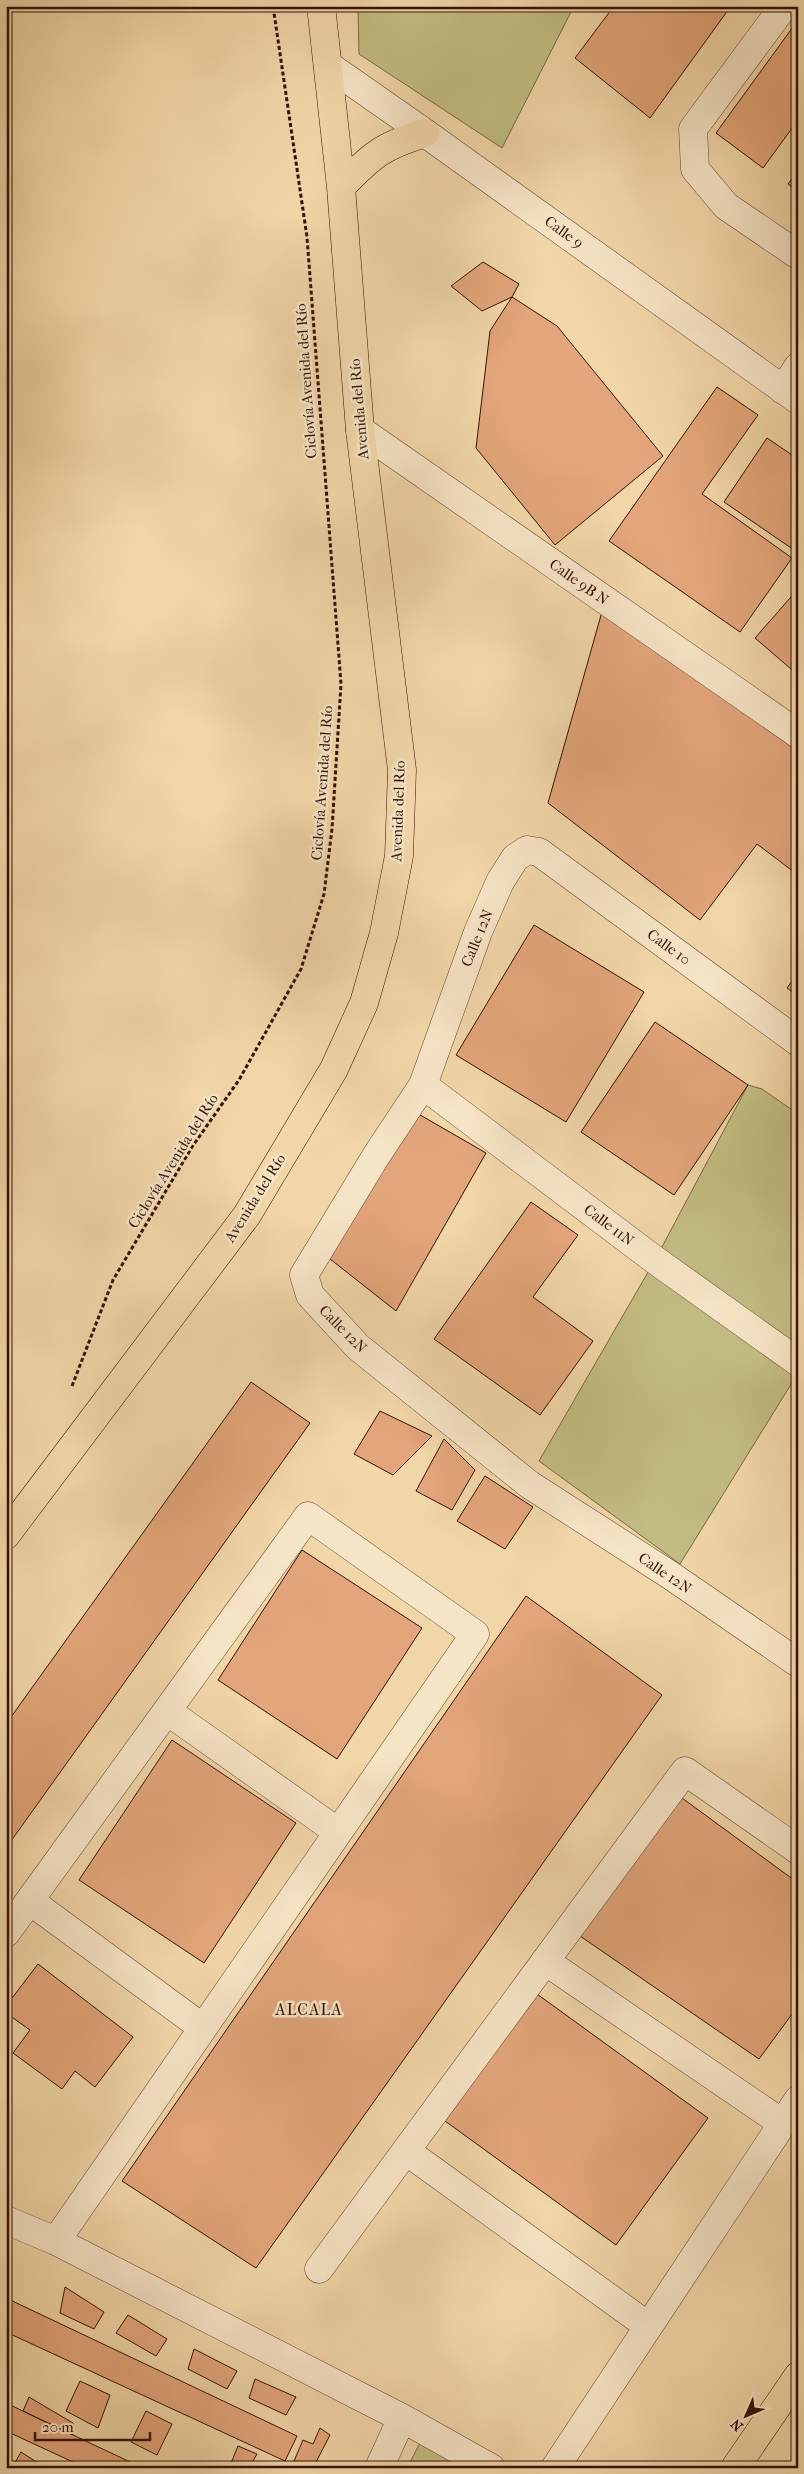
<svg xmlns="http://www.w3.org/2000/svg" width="804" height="2474" font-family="'IM FELL French Canon',serif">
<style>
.green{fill:#c2bc83;stroke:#7b6644}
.building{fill:#e3a57b;stroke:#341105}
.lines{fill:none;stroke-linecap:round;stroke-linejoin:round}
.minor-casing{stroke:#63422e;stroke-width:29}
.major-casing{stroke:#341105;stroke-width:29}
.path{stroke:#341105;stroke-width:3;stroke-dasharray:4 2.5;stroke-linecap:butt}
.minor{stroke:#f6e4c6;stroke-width:28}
.major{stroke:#f1d6a8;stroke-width:28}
.labels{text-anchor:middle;stroke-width:5;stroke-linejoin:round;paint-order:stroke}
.street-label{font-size:15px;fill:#341105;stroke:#f6e4c6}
.neighbourhood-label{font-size:16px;letter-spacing:1px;fill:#341105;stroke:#f6e4c6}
</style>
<rect width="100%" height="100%" fill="#f1d6a8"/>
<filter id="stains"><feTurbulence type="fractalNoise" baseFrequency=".004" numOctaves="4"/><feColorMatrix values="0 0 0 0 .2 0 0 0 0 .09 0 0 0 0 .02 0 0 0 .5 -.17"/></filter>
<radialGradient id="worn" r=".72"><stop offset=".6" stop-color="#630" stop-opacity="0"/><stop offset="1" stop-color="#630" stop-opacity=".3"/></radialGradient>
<path class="green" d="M358 6H574L502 148 359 54Z
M748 1085 762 1089 798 1114V1373L680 1564 539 1461 655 1260Z
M422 2439 478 2468H407Z"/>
<path class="building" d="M614 6H731L650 118 575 58Z
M798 20V120L763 168 716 133Z
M798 171V191L788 184Z
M483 262 519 284 512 297 482 311 451 286Z
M512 297 557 326 663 456 555 545 476 448 490 331Z
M717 387 758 415 702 494 792 558 740 632 609 541Z
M767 438 798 459 797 552 724 502Z
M798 589V675L755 638Z
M605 601 798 750V866L794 872 757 844 700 920 548 803Z
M534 925 644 992 566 1122 456 1055Z
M798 973V996L787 988Z
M655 1022 748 1085 674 1195 581 1132Z
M415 1112 486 1153 396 1311 325 1255Z
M531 1202 578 1235 533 1297 593 1341 540 1415 434 1339Z
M251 1382 310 1423 6 1848V1724Z
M380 1411 432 1436 393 1475 354 1454Z
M444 1439 475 1470 452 1510 416 1491Z
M485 1476 533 1507 505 1549 457 1521Z
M302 1550 422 1628 337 1759 218 1680Z
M526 1596 662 1695 256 2268 122 2181Z
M172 1740 296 1823 204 1963 79 1880Z
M682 1798 798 1883V2006L759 2059 580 1936Z
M38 1964 133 2037 95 2087 75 2071 62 2089 13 2053 30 2030 6 2013V2006Z
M537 1994 708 2118 616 2245 445 2121Z
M65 2287 104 2312 94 2329 60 2313Z
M6 2298 297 2436 285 2461 6 2332Z
M128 2315 167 2339 156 2356 116 2333Z
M194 2349 237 2371 227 2389 188 2369Z
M255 2379 296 2397 286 2415 249 2398Z
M80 2381 110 2395 98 2428 66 2411Z
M29 2397 73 2423V2435L23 2411Z
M6 2403 73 2435 143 2468H86L6 2431Z
M146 2411 172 2424 157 2455 131 2442Z
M320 2428 330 2435 313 2468H291L303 2440 313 2444Z
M238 2446 257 2454 249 2468H229Z
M21 2452 44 2467V2468H12Z
M271 2463 286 2468H269Z"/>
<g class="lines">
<g class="minor-casing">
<path id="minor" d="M784 6 693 129 695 169 726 206 798 255
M329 66 425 133 798 400
M783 390 798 367
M360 430 798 734
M798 1042 539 852 527 850 515 858 500 882 478 932 423 1085 376 1156 304 1275 310 1295 358 1347 530 1485 670 1575 798 1663
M423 1085 655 1260 798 1362
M167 1711 338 1832
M30 1901 203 2028
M6 1933 308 1516 475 1634 56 2241
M545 1961 782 2123
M406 2151 648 2326
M6 2220 56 2241 402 2418 491 2468
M319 2269 685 1771 798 1850
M379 2468 402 2418
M555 2468 798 2100"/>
</g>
<g class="major-casing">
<path id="major" d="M341 187C372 155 382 146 425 133
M6 1535 247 1215 334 1069 364 1003 384 933 399 856 402 770 360 430 341 187 321 6
M735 2468 798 2376"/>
</g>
<path class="path" d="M72 1386 113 1280 192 1147 239 1080 301 969 324 894 332 829 341 684 307 237 273 6"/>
<use href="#minor" class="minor"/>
<use href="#major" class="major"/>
</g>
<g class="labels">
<g class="street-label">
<text transform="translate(564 232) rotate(36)" y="5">Calle 9</text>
<text transform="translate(306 381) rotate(-94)" y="5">Ciclovía Avenida del Río</text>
<text transform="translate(359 409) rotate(-95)" y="5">Avenida del Río</text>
<text transform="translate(579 582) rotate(35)" y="5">Calle 9B N</text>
<text transform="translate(322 783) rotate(-86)" y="5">Ciclovía Avenida del Río</text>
<text transform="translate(398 811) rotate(-88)" y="5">Avenida del Río</text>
<text transform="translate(477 938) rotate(-68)" y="5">Calle 12N</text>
<text transform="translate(669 947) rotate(36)" y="5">Calle 10</text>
<text transform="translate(173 1161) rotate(-58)" y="5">Ciclovía Avenida del Río</text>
<text transform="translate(255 1198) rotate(-58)" y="5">Avenida del Río</text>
<text transform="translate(609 1225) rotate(37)" y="5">Calle 11N</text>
<text transform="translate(343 1329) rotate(45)" y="5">Calle 12N</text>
<text transform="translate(665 1573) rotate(34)" y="5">Calle 12N</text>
</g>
<g class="neighbourhood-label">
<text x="309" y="2015">ALCALA</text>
</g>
</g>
<rect width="804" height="2474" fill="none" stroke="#f1d6a8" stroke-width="25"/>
<rect x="8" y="8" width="789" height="2459" fill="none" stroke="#341105" stroke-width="2.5"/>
<rect x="12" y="12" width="779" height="2449" fill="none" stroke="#341105"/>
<g transform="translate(746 2416) rotate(225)" stroke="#f6e4c6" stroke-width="4" paint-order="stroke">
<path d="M0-4L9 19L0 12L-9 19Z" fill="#341105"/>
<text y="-8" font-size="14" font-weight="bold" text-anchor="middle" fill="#341105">N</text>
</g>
<path d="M35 2432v8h115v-8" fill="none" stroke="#341105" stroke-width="2.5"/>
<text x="42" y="2432" font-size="15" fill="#341105" stroke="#f6e4c6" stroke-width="4" paint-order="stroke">20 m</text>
<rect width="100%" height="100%" filter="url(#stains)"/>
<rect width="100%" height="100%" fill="url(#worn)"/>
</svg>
